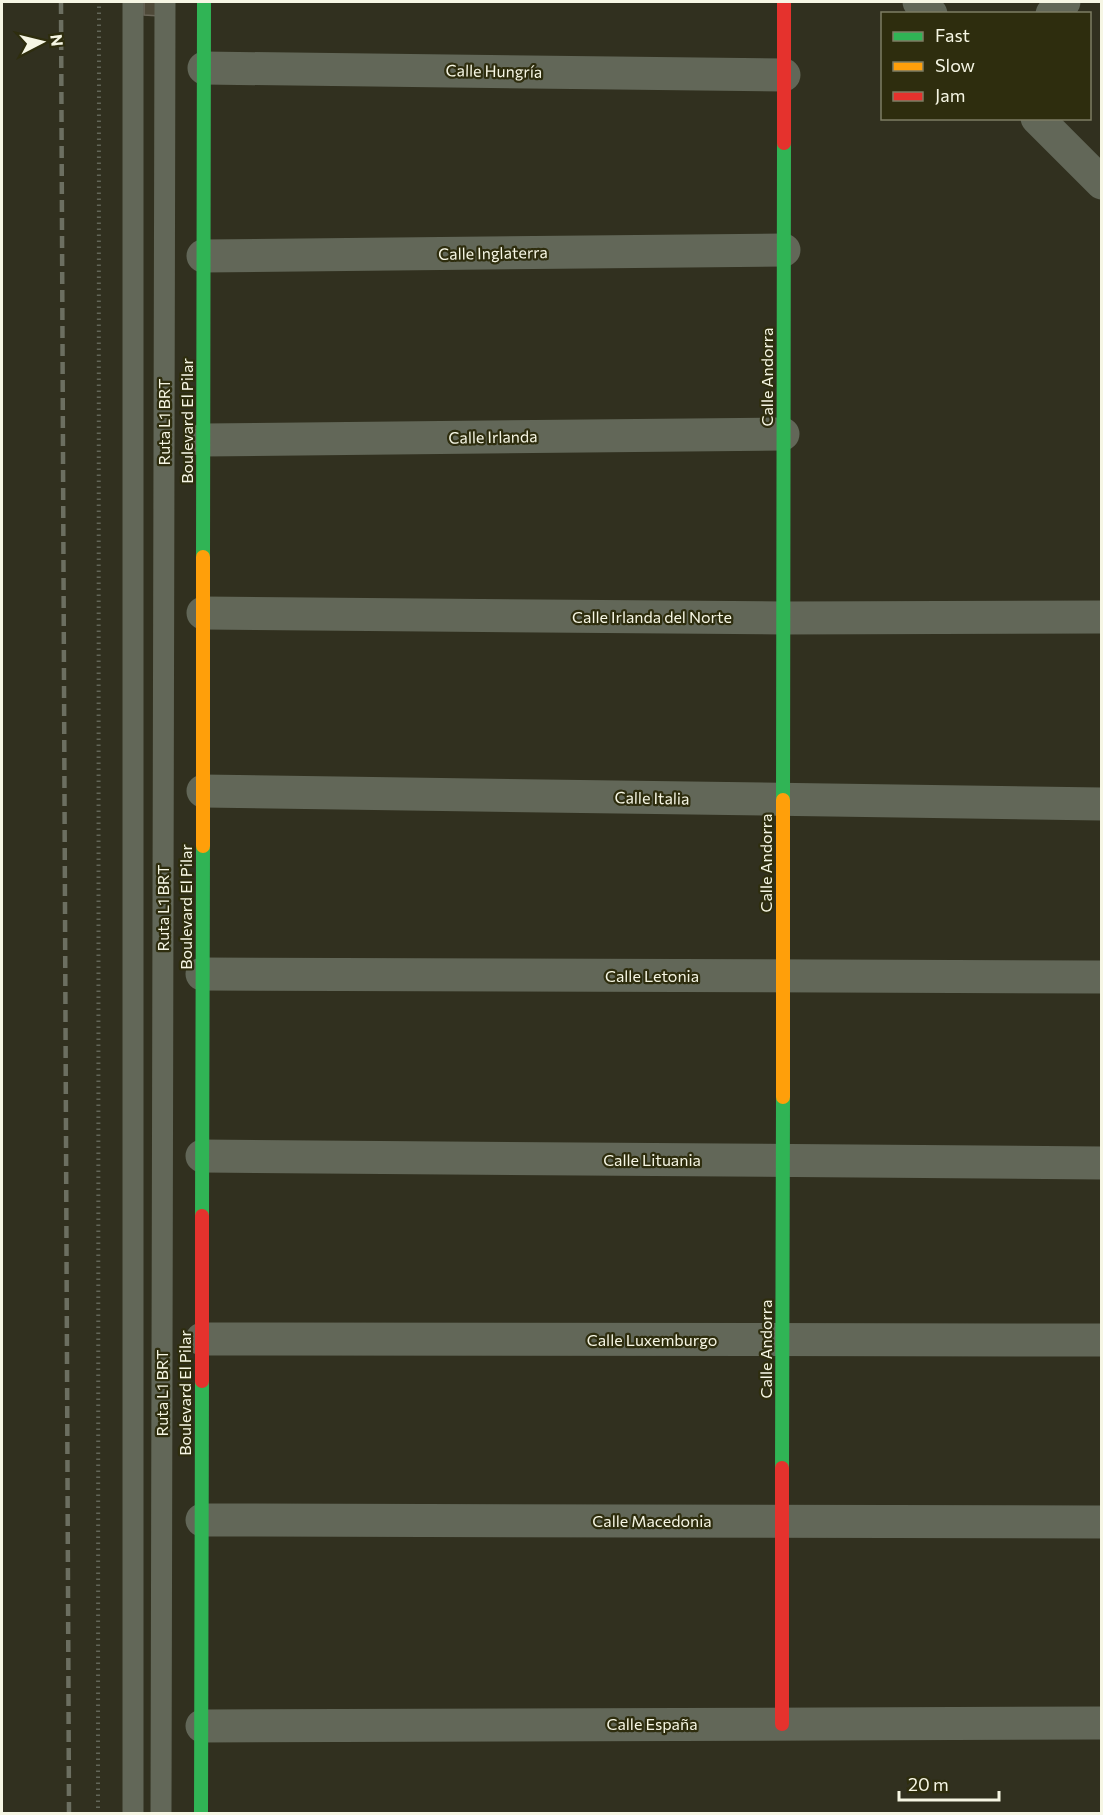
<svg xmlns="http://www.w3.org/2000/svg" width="1103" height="1815" font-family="Commissioner,sans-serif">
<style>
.building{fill:#4e4938;stroke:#6b6759;stroke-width:1.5}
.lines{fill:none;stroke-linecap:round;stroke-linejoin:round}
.path{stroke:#636659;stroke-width:4;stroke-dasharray:1.5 4.5;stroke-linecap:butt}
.lane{stroke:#626758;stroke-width:21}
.street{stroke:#626758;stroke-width:33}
.fast{stroke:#30b455;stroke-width:14}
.slow{stroke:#ff9f0a;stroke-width:14}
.jam{stroke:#e5322d;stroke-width:14}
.rail{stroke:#6c6f61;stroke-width:4.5;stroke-dasharray:12 6;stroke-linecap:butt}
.labels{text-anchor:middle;stroke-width:4.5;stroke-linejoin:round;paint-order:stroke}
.street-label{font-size:16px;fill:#f6f6e4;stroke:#2e2d0e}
</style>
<rect width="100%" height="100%" fill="#31301f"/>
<path class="building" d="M144 2H160V16L144 15Z"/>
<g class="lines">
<path class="path" d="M98 1814 99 2"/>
<path class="lane" d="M133 1814V2
M161 1814 165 2"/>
<path class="street" d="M919 2 931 14
M1052 14 1064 2
M204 68 784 75
M1037 118 1102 183
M203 256 784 250
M203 440 783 434
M203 613 783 618 1102 617
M203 791 1102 804
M202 974 1102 977
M202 1156 1102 1163
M202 1339 1102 1340
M202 1520 1102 1522
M202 1726 1102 1723"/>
<path class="fast" d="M203 557 204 2
M783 800 784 143
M202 1216 203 846
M782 1468 783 1097
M201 1814 202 1381"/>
<path class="slow" d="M203 846V557
M783 1097V800"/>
<path class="jam" d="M784 143V2
M202 1381V1216
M782 1724V1468"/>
<path class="rail" d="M61 2 69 1814"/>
</g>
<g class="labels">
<g class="street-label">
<text transform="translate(494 71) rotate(1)" y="6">Calle Hungría</text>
<text transform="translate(493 253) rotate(-1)" y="6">Calle Inglaterra</text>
<text transform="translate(767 377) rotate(-90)" y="6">Calle Andorra</text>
<text transform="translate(187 421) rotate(-90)" y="6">Boulevard El Pilar</text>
<text transform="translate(164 422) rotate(-90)" y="6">Ruta L1 BRT</text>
<text transform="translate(493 437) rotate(-1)" y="6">Calle Irlanda</text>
<text x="652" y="623">Calle Irlanda del Norte</text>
<text transform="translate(652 798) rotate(1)" y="6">Calle Italia</text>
<text transform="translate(766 863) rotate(-90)" y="6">Calle Andorra</text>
<text transform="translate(186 907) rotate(-90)" y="6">Boulevard El Pilar</text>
<text transform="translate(163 908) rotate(-90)" y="6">Ruta L1 BRT</text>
<text x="652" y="982">Calle Letonia</text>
<text x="652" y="1166">Calle Lituania</text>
<text x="652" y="1346">Calle Luxemburgo</text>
<text transform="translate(766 1349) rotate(-90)" y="6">Calle Andorra</text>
<text transform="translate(162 1393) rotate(-90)" y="6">Ruta L1 BRT</text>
<text transform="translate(185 1393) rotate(-90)" y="6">Boulevard El Pilar</text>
<text x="652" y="1527">Calle Macedonia</text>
<text x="652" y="1730">Calle España</text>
</g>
</g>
<rect width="1103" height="1815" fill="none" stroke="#f6f6e4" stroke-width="6"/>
<rect x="881" y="12" width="210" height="108" fill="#2e2d0e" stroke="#7e7d64" stroke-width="1.5"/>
<rect x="893" y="32" width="30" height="9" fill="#30b455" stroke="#7e7d64" stroke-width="1.5"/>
<text x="935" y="42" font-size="18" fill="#f6f6e4">Fast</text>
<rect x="893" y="62" width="30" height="9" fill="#ff9f0a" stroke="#7e7d64" stroke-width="1.5"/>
<text x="935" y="72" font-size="18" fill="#f6f6e4">Slow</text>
<rect x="893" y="92" width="30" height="9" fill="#e5322d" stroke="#7e7d64" stroke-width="1.5"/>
<text x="935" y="102" font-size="18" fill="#f6f6e4">Jam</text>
<g transform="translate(42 42) rotate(83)" stroke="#2e2d0e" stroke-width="4.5" paint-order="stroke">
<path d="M0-4.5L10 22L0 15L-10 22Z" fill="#f6f6e4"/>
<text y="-9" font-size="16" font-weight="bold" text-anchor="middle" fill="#f6f6e4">N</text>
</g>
<path d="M899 1791v9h100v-9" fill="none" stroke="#f6f6e4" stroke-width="3"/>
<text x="908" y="1791" font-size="18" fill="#f6f6e4" stroke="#2e2d0e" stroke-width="4.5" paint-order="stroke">20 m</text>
</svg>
